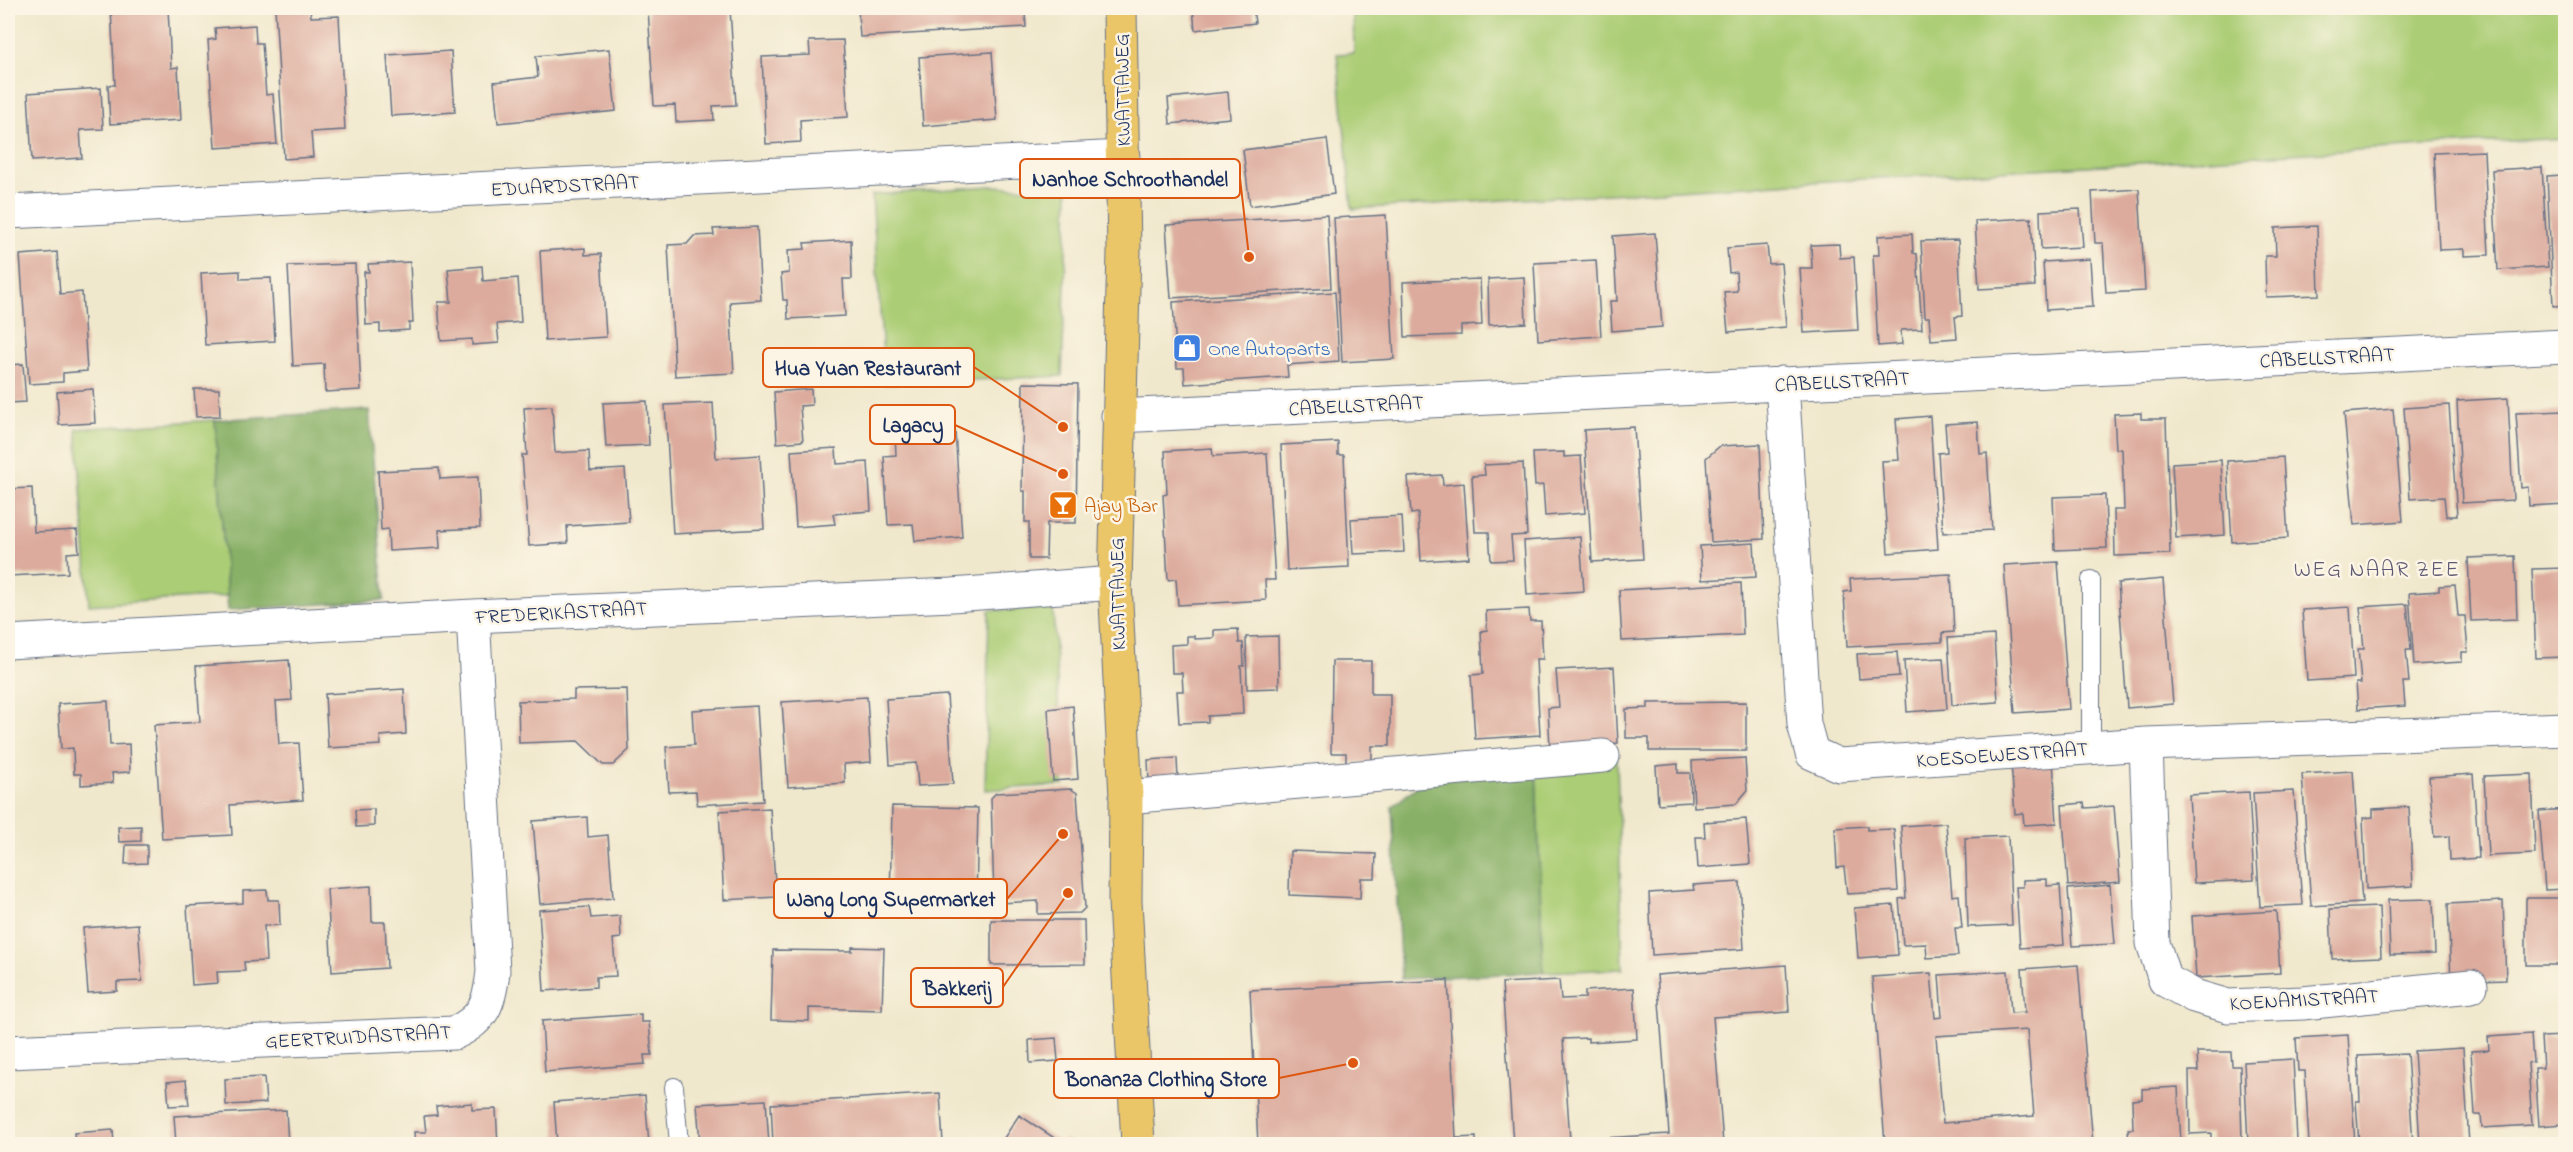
<svg xmlns="http://www.w3.org/2000/svg" width="2573" height="1152" font-family="'Indie Flower',sans-serif">
<style>
.green{fill:#abcd75;stroke:#637e6a;stroke-width:1.5}
.forest{fill:#88b066;stroke:#527062;stroke-width:1.5}
.building{fill:#dcab9d;fill-rule:evenodd}
.lines{fill:none;stroke-linecap:round;stroke-linejoin:round}
.service-casing{stroke:#667084;stroke-width:20}
.minor-casing{stroke:#667084;stroke-width:35}
.primary-casing{stroke:#667084;stroke-width:35}
.service{stroke:#fff;stroke-width:18}
.minor{stroke:#fff;stroke-width:33}
.primary{stroke:#eac669;stroke-width:33}
.labels{text-anchor:middle;stroke-width:5;stroke-linejoin:round;paint-order:stroke}
.street-label{font-size:20px;fill:#1b2f5e;stroke:#fcf5e5}
.shop-label{font-size:20px;fill:#366cbe;stroke:#fcf5e5;text-anchor:start}
.food-label{font-size:20px;fill:#c56008;stroke:#fcf5e5;text-anchor:start}
.quarter-label{font-size:22px;letter-spacing:1.5px;fill:#5f5a74;stroke:#fcf5e5}
.leader{fill:none;stroke:#de5710;stroke-width:2}
.callout-dot{fill:#de5710;stroke:#fcf5e5;stroke-width:2}
.callout{fill:#fcf5e5;stroke:#de5710;stroke-width:2}
.callout-label{font-size:21px;text-anchor:middle;font-weight:bold;fill:#1b2f5e}
</style>
<rect width="100%" height="100%" fill="#fcf5e5"/>
<filter id="ink" filterUnits="userSpaceOnUse"><feTurbulence type="fractalNoise" baseFrequency=".0167" numOctaves="2"/><feDisplacementMap in="SourceGraphic" scale="12" xChannelSelector="R" yChannelSelector="G"/><feConvolveMatrix kernelMatrix="1 2 1 2 8 2 1 2 1" color-interpolation-filters="sRGB"/></filter>
<filter id="wash" filterUnits="userSpaceOnUse"><feTurbulence type="fractalNoise" baseFrequency=".008" numOctaves="4" result="noise"/><feDisplacementMap in="SourceGraphic" scale="24" xChannelSelector="R" yChannelSelector="G"/><feGaussianBlur stdDeviation="1.35" result="paint"/><feColorMatrix in="noise" values="0 0 0 0 0 0 0 0 0 0 0 0 0 0 0 0 0 1.4 0 .05"/><feComposite in="paint" operator="in"/></filter>
<g filter="url(#wash)">
<rect width="100%" height="100%" fill="#f0e8cc"/>
<path class="green" d="M1353 8H2565V138L1352 209 1337 54 1354 53Z
M991 186 1068 190 1062 376 885 384 872 195Z
M215 420 227 596 89 605 77 429Z
M1053 609 1063 785 985 790 989 610Z
M1617 759 1623 969 1543 972 1536 767Z"/>
<path class="forest" d="M369 410 384 600 228 610 215 420Z
M1536 767 1543 972 1401 979 1392 807 1428 777Z"/>
<g id="blocks">
<path class="building" d="M168 8 171 68 178 67 181 120 110 124 108 85H115L111 9Z
M275 8H310L311 17 339 16 345 130 311 132 313 157 284 159Z
M648 8H730L736 105 713 106 714 120 676 122 675 105 654 106Z
M858 8H1076V9L1025 12 1026 27 860 37Z
M1193 8H1253L1255 23 1195 30Z
M255 25 256 43H262L266 95 273 94 277 144 215 148 208 40 216 39 215 28Z
M843 40 848 117 800 120 801 142 766 144 762 57 810 55 809 41Z
M609 49 616 111 498 123 494 82 538 77 536 56Z
M451 51 455 112 391 116 387 55Z
M992 52 997 120 923 126 919 57Z
M101 88 103 129 80 130 82 158 32 161 28 93Z
M1228 92 1230 118 1170 124 1168 98Z
M8 135 11 163 8 164Z
M1327 139 1334 194 1250 206 1243 150Z
M2484 151 2489 255 2464 256V249L2439 250 2434 153Z
M2561 161H2566V305L2553 306 2547 176 2562 175Z
M2542 167 2548 267 2498 270 2492 170Z
M2139 189 2145 291 2106 293 2103 243H2095L2092 192Z
M2080 209 2083 247 2041 249 2040 211Z
M1327 215 1331 288 1171 298 1166 225Z
M1386 215 1394 359 1342 362 1334 218Z
M2031 218 2035 286 1979 289 1975 221Z
M2317 226 2319 295 2266 297 2265 256H2276L2275 228Z
M757 227 761 300 730 302 734 373 675 376 668 245 687 244 694 236 714 235 713 229Z
M1655 233 1662 327 1612 331 1610 301H1617L1613 236Z
M1912 234 1913 253 1917 254 1922 329 1901 330 1902 344 1878 346 1873 255H1879L1878 236Z
M851 240 852 279H843L845 316 788 319 787 300H783L781 274 789 273 788 250 805 249 804 243Z
M1958 240 1962 316 1955 317 1957 338 1931 340 1929 317H1925L1921 241Z
M1839 244 1840 258 1854 257 1858 330 1804 333 1800 268H1812L1811 245Z
M1767 245 1769 264 1781 263 1786 327 1728 332 1724 292 1737 291 1736 272 1729 273 1727 248Z
M585 248V255L601 254 606 337 545 341 540 251Z
M57 252 60 294 82 292 87 371 63 373V382L29 384 20 255Z
M2090 259 2093 307 2046 310 2043 262Z
M1596 260 1601 336 1538 340 1534 263Z
M410 262 413 323H409V330L380 332V324L366 325 364 272H369L368 264Z
M355 264 361 390 325 392 324 364 293 366 288 266Z
M482 266 483 281 518 278 521 322 497 324 499 343 472 345V339L441 341 438 302H451L448 269Z
M240 271V279L271 278 275 341 205 345 201 273Z
M1524 277 1526 323 1489 325 1488 279Z
M1480 279 1482 325 1461 326V335L1405 337 1403 282Z
M1335 292 1339 361 1287 365 1288 377 1185 384 1184 368H1177L1173 302Z
M23 364 26 402 8 403V365Z
M1023 383 1078 384 1076 523H1047L1046 559H1029V522H1025V491H1022Z
M93 389 95 423 59 425 57 392Z
M194 389H219L220 416 196 417Z
M811 389 812 405 800 406 803 441 777 443 774 392Z
M2508 398 2513 500 2462 503 2457 401Z
M647 401 649 445 606 447 603 403Z
M713 403 716 458 760 455 764 529 673 534 665 405Z
M2449 405 2457 516H2446L2444 497 2410 499 2404 408Z
M552 406 555 453 589 451 590 471 625 469 629 522 567 526 568 543 529 546 522 455H527L524 408Z
M2393 409 2403 521 2354 525 2344 413Z
M2564 411 2566 504 2529 506 2528 487 2521 488 2516 413Z
M2141 413V419H2166L2170 554 2115 556 2114 510H2124L2122 449H2116L2114 414Z
M1930 416 1938 549 1888 553 1882 461 1899 460 1896 419Z
M1978 422 1980 454 1987 453 1992 530 1943 533 1938 453 1947 452 1945 424Z
M1634 427 1643 559 1592 562 1584 430Z
M955 431 962 537 915 541 913 524 888 525 884 456 896 455 895 435Z
M1338 442V455H1344L1349 567 1287 570 1281 445Z
M1760 444 1764 539 1711 542 1706 458 1720 446Z
M836 448 837 464 868 462 871 511 833 514 835 524 796 527 791 451Z
M1212 448 1213 456 1267 453 1275 580H1265L1266 600 1178 605 1176 579 1168 580 1163 495 1167 494 1165 451Z
M1564 452V457L1581 456 1585 513 1545 516 1543 485 1535 486 1533 453Z
M2283 457 2288 538 2232 542 2227 461Z
M2221 460 2225 535 2176 538 2172 463Z
M1523 463 1527 535 1511 536 1513 560 1491 561 1489 532H1475L1472 476 1485 475 1484 465Z
M439 468 440 479 478 477 480 528 439 530 440 548 389 551 388 529 381 530 378 471Z
M1442 475 1443 485 1464 483 1469 558 1421 561 1418 513 1411 514 1408 477Z
M32 488 34 532 77 530 79 552 67 553 68 573 8 576V489Z
M2105 495 2107 548 2055 550 2053 497Z
M1402 516 1404 552 1353 554 1351 519Z
M1580 537 1584 591 1527 595 1524 541Z
M1754 543 1756 577 1702 580 1700 546Z
M2515 556 2517 619 2471 621 2468 558Z
M2058 562 2069 709 2015 713 2004 565Z
M2566 568V657L2536 658 2532 569Z
M1951 574 1954 632 1942 633V642L1847 647 1844 592 1851 591 1850 579Z
M2163 579 2173 704 2127 708 2118 583Z
M1741 583 1743 635 1622 641 1619 590Z
M2455 585 2458 616H2465L2468 652H2462V662L2414 665 2409 593 2439 591V586Z
M2407 604 2411 650H2406L2409 682H2403L2405 706 2358 709 2356 683H2361L2358 649H2364L2360 607Z
M2350 607 2354 678 2307 681 2302 610Z
M1529 609 1530 621H1541L1543 659H1536L1540 735 1475 739 1471 675 1483 674 1481 631 1487 630 1486 611Z
M1238 629 1239 643H1243L1244 666H1241L1243 714 1208 716V722L1179 723 1177 691H1183L1182 673H1172L1171 645 1187 644V636H1194L1195 639 1214 638V630Z
M1994 635 1998 702 1952 705 1948 638Z
M1278 636 1279 688 1247 689 1246 637Z
M1897 652 1899 676 1859 679 1857 654Z
M1943 658 1947 709 1907 712 1904 660Z
M289 660 292 700 276 701 279 744 299 743 303 800 230 805 232 835 162 839 154 725 200 722 196 666Z
M1332 661H1371V694H1390V746H1372V762L1346 763V753H1331Z
M1614 667 1618 743 1550 747 1548 708 1559 707 1556 670Z
M404 689 406 734 380 736 381 745 328 748 325 694Z
M627 689 629 750 613 765H603L578 741 519 743 518 701 574 699V690Z
M947 695 953 784 918 786 916 763 890 765 886 699Z
M867 697 871 762 844 764 845 783 788 787 782 702Z
M108 701 110 745 129 744 130 772 112 773 113 783 81 785V774H74L73 748 61 749 58 704Z
M1746 702V751H1649V738H1626V709L1648 708V703Z
M757 706 763 801 697 805 696 791 669 792 666 747 694 745 692 710Z
M1073 706 1078 779 1053 781 1048 709Z
M1177 758 1178 780 1149 781 1148 760Z
M1745 758 1747 791 1736 804 1694 807 1692 761Z
M2053 761 2057 823 2024 825 2023 813 2015 814 2011 764Z
M1678 764V773H1690L1691 802 1658 804 1656 766Z
M2353 771 2362 903 2311 906 2302 774Z
M2473 774 2479 858 2450 860 2449 836 2434 837 2429 777Z
M2532 774 2535 854 2488 856 2484 776Z
M1071 789 1077 793 1085 908 1080 913 1038 914V901L998 903 994 899 991 798 996 793Z
M2294 791 2302 905 2260 907 2253 793Z
M2249 792 2254 880 2194 883 2189 795Z
M2084 803 2085 808 2114 806 2120 882 2068 886 2062 805Z
M892 806 978 808 976 904 890 902Z
M2409 807 2413 886 2366 889 2363 818 2373 817V809Z
M770 808 776 897 724 900 719 811Z
M374 809V826L356 827 355 810Z
M2566 809V889L2545 890 2539 811Z
M587 817 588 837 608 835 613 898 540 904 533 821Z
M1746 819 1750 864 1698 868 1696 837H1705L1704 822Z
M1946 823 1952 896 1959 895 1962 928H1955L1958 956 1927 958 1926 944 1903 945 1899 899 1906 898 1901 826Z
M141 826V841L119 842 118 827Z
M1867 826V830L1894 829 1898 891 1847 894 1844 867 1837 868 1835 828Z
M2008 836 2012 925 1968 927 1965 838Z
M126 845H147V863L125 864Z
M1290 851 1376 854 1375 878H1361L1360 898 1289 895Z
M2047 879V886L2060 885 2064 945 2020 948 2016 887H2023V880Z
M1740 882 1744 949 1652 955 1649 893 1694 890 1693 885Z
M2110 885 2115 944 2072 946 2068 889Z
M371 886 372 922H385L387 968 332 972 327 889Z
M267 890 268 900H279L280 925 264 926 266 961 244 962 245 971 217 972 218 983 192 985 187 906 243 903V891Z
M2526 898H2566V965H2526Z
M2433 899 2435 954 2390 955 2388 900Z
M2503 901 2506 980 2451 982 2448 904Z
M1894 905 1898 955 1858 958 1854 908Z
M589 907 591 918 620 916 621 938 613 939 616 976 596 977V987L544 991 539 910Z
M2379 907 2381 957 2332 959 2330 909Z
M2276 911 2280 973 2196 978 2192 916Z
M991 920H1084L1085 964 991 965Z
M138 924 142 981 117 982V991L88 993 83 928Z
M852 947 884 948 882 1010 809 1008V1021L771 1020 773 950 852 951Z
M1786 965 1789 1012 1713 1017 1723 1144H1513L1502 983 1559 980 1561 999 1585 998V991L1634 988 1637 1039 1588 1042V1038L1563 1039 1570 1140 1669 1134 1657 975Z
M2078 965 2093 1144H1885L1872 977 1931 973 1935 1018 1942 1017 1939 975 2008 971 2011 1013 2025 1012 2022 969ZM2027 1030 2034 1116 1943 1123 1936 1036Z
M1448 980 1456 1138 1476 1137V1144H1258L1250 990Z
M641 1014V1022H649L652 1055H644L645 1064 545 1072 542 1021Z
M2531 1034 2533 1062 2528 1063 2532 1125 2482 1128 2481 1115H2475L2471 1051 2489 1050 2488 1037Z
M2348 1035 2355 1144H2309L2305 1071H2298L2296 1038Z
M2566 1036V1139H2564L2563 1124 2539 1126 2535 1068H2543L2541 1037Z
M1056 1038 1058 1061 1030 1063 1029 1040Z
M2463 1048 2469 1144H2420L2414 1051Z
M2197 1052H2231L2232 1066H2240L2242 1141 2211 1142V1133L2190 1134 2189 1071H2198Z
M2407 1054 2413 1144H2359L2356 1101H2360L2358 1056Z
M2293 1059 2297 1141 2248 1144 2244 1062Z
M264 1077 266 1103 226 1105 225 1079Z
M186 1080 189 1105 169 1106 167 1082Z
M2178 1087 2181 1144H2129L2128 1129H2133L2132 1100 2142 1099V1089Z
M940 1093 943 1144H773L771 1104Z
M645 1095 649 1144H557L554 1102Z
M766 1100 769 1144H700L697 1104Z
M472 1103V1110L496 1109 498 1144H415L414 1132H426L424 1116 437 1115 436 1106Z
M286 1110 288 1144H176L174 1116Z
M1019 1115 1062 1143 1065 1139 1073 1144H1000Z
M113 1130 114 1144H75L74 1133Z"/>
</g>
</g>
<g filter="url(#ink)">
<use href="#blocks" fill-opacity="0" stroke="#667084" stroke-width="1.5"/>
<g class="lines">
<g class="service-casing">
<path id="service" d="M2091 580V748
M674 1087 679 1144"/>
</g>
<g class="minor-casing">
<path id="minor" d="M8 212 1123 157
M1782 383 1804 724 1812 753 1839 765 2146 744 2566 729
M1118 416 2566 346
M8 642 473 616 952 595 1115 583
M2146 744 2153 943 2165 980 2194 996 2228 1006 2303 1003 2471 986
M1126 797 1603 756
M8 1052 454 1033C484 1020 490 1002 493 971L473 616"/>
</g>
<g class="primary-casing">
<path id="primary" d="M1120 8 1124 252 1115 583 1126 797 1125 901 1138 1144"/>
</g>
<use href="#service" class="service"/>
<use href="#minor" class="minor"/>
<use href="#primary" class="primary"/>
</g>
</g>
<defs>
<g id="shop-square" transform="scale(1.5)"><rect x="-9" y="-9" width="18" height="18" rx="4" fill="#3f7fe0" stroke="#fcf5e5"/><path d="M-5-2.5h2.3a2.7 3.5 0 0 1 5.4 0H5L5.5 6h-11ZM-1.5-2.5h3a1.5 2.3 0 0 0-3 0Z" fill="#fff"/></g>
<g id="bar-square" transform="scale(1.5)"><rect x="-9" y="-9" width="18" height="18" rx="4" fill="#e8710a" stroke="#fcf5e5"/><path d="M-6-5H6L.8 .8V4.5H3.5V6h-7V4.5H-.8V.8Z" fill="#fff"/></g>
</defs>
<g fill-rule="evenodd">
<use href="#shop-square" x="1187" y="348"/>
<use href="#bar-square" x="1063" y="505"/>
</g>
<g class="labels">
<g class="street-label">
<text transform="translate(1122 90) rotate(-91)" y="7">KWATTAWEG</text>
<text transform="translate(565 185) rotate(-3)" y="7">EDUARDSTRAAT</text>
<text transform="translate(2327 357) rotate(-3)" y="7">CABELLSTRAAT</text>
<text transform="translate(1842 381) rotate(-3)" y="7">CABELLSTRAAT</text>
<text transform="translate(1356 405) rotate(-3)" y="7">CABELLSTRAAT</text>
<text transform="translate(1117 594) rotate(-91)" y="7">KWATTAWEG</text>
<text transform="translate(561 612) rotate(-3)" y="7">FREDERIKASTRAAT</text>
<text transform="translate(2002 754) rotate(-4)" y="7">KOESOEWESTRAAT</text>
<text transform="translate(2304 999) rotate(-3)" y="7">KOENAMISTRAAT</text>
<text transform="translate(358 1036) rotate(-3)" y="7">GEERTRUIDASTRAAT</text>
</g>
<g class="shop-label">
<text x="1208" y="355">One Autoparts</text>
</g>
<g class="food-label">
<text x="1084" y="512">Ajay Bar</text>
</g>
<g class="quarter-label">
<text x="2377" y="576">WEG NAAR ZEE</text>
</g>
</g>
<path class="leader" d="M1249 257L1240 178M1063 427L974 367M1063 474L955 425M1063 834L1007 899M1068 893L1003 987M1353 1063L1279 1078"/>
<g class="callout-dot">
<circle cx="1249" cy="257" r="6"/>
<circle cx="1063" cy="427" r="6"/>
<circle cx="1063" cy="474" r="6"/>
<circle cx="1063" cy="834" r="6"/>
<circle cx="1068" cy="893" r="6"/>
<circle cx="1353" cy="1063" r="6"/>
</g>
<g class="callout">
<rect x="1020" y="159" width="220" height="39" rx="6"/>
<rect x="763" y="348" width="211" height="39" rx="6"/>
<rect x="870" y="405" width="85" height="39" rx="6"/>
<rect x="774" y="879" width="233" height="39" rx="6"/>
<rect x="911" y="968" width="92" height="39" rx="6"/>
<rect x="1054" y="1059" width="225" height="39" rx="6"/>
</g>
<g class="callout-label">
<text x="1130" y="186">Nanhoe Schroothandel</text>
<text x="868" y="375">Hua Yuan Restaurant</text>
<text x="913" y="432">Lagacy</text>
<text x="891" y="906">Wang Long Supermarket</text>
<text x="957" y="995">Bakkerij</text>
<text x="1166" y="1086">Bonanza Clothing Store</text>
</g>
<rect width="2573" height="1152" fill="none" stroke="#fcf5e5" stroke-width="30"/>
</svg>
